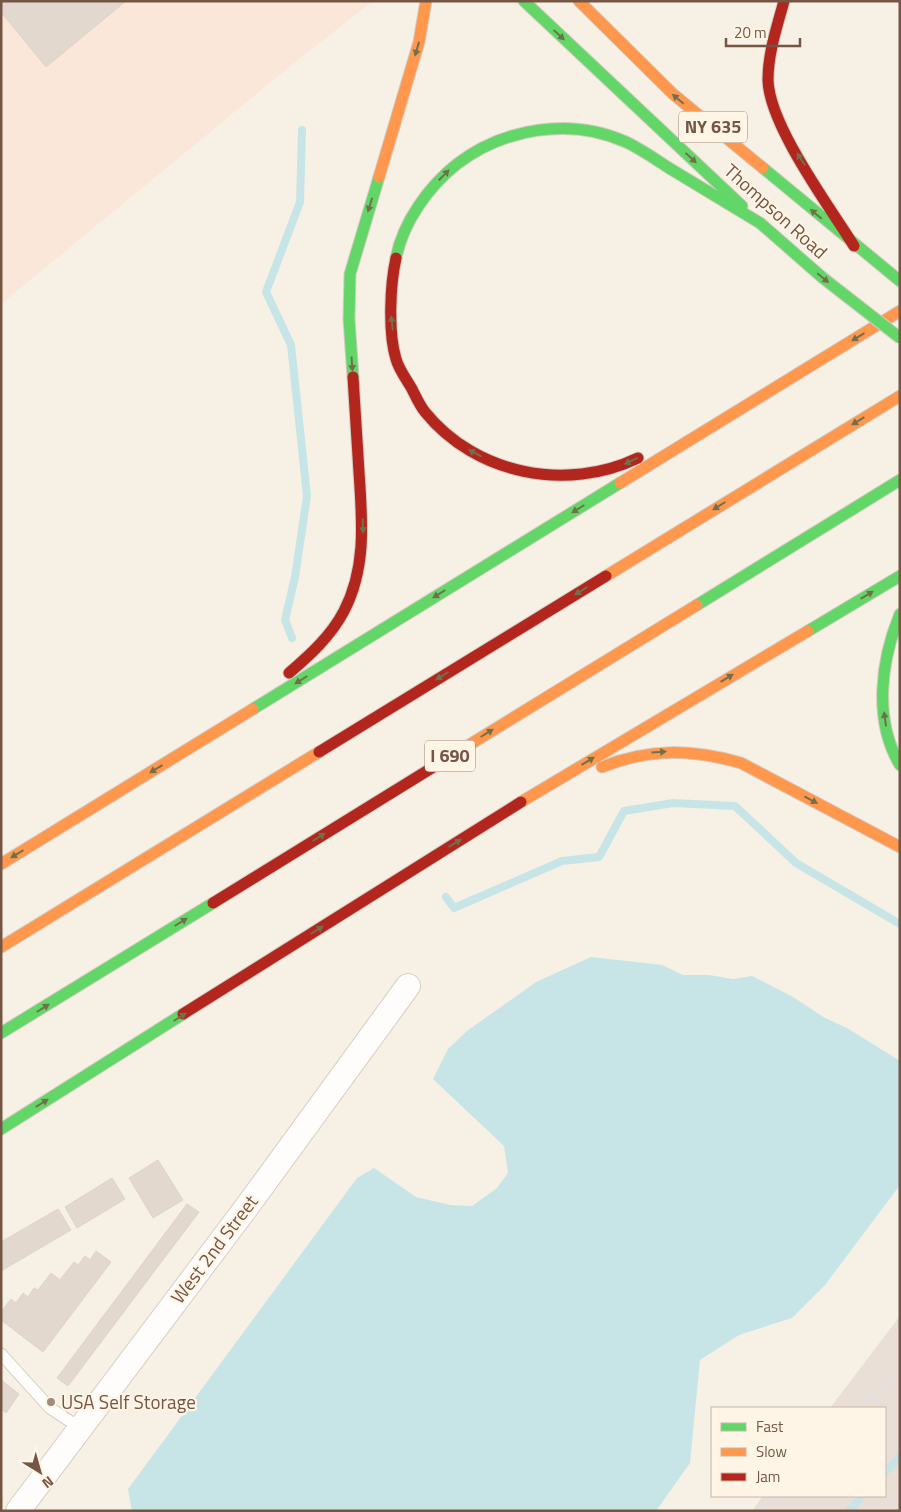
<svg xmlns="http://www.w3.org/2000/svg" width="901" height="1512" font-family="'Titillium Web',sans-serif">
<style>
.commercial{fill:#fbe6da}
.industrial{fill:#e9dfd7}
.water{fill:#c7e5e7}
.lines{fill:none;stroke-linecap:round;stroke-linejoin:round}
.stream{stroke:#c7e5e7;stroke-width:8}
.building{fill:#e3d8cd;stroke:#e0d3c7}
.lane-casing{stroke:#d8cdc4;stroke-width:13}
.street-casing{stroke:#d8cdc4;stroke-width:26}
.fast-casing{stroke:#d5cbc2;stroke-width:13}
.slow-casing{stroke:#d5cbc2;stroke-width:13}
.jam-casing{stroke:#d5cbc2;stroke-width:13}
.lane{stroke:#fefdfb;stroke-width:11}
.street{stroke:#fefdfb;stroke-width:24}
.fast{stroke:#63d668;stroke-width:11}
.slow{stroke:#ff974d;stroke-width:11}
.jam{stroke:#b3261e;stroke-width:11}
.rail{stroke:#e3e0e3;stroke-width:4;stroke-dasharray:8 5;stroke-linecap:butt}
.fast-bridge-casing{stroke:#d5cbc2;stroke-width:13;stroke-linecap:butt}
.fast-bridge{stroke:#63d668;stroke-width:11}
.oneway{fill:#71704c}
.poi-dot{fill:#a28c7d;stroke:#fff5e6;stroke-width:2}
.labels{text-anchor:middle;stroke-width:4.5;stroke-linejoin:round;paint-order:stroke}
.shield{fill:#fff5e6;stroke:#9e8675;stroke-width:1}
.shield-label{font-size:18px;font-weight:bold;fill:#755645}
.street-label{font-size:19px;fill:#755645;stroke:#fff5e6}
.poi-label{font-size:19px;fill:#755645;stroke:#fff5e6;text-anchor:start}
</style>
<rect width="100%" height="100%" fill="#f7f0e5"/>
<path class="commercial" d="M1 1H373L299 59 1 304Z"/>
<path class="industrial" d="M900 1316V1511H752L763 1496H885V1408H830Z"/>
<path class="water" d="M591 957 662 965 683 975H709L733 979 752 976 793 997 825 1018 847 1028 900 1061V1185L825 1285 792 1318 739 1335 700 1360 690 1463 656 1511H132L128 1489 357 1178 374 1168 416 1197 450 1205 472 1206 497 1188 508 1173 504 1146 433 1079 448 1049 467 1031 536 982Z"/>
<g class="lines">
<path class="stream" d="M292 638 285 620 295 577 307 496 291 345 266 292 300 202 302 130
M446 897 454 908 562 861 599 857 624 811 673 803 735 806 796 863 900 924
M885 1472 900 1457
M849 1511 862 1496"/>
</g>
<path class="building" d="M1 1H126L46 67 1 12Z
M158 1160 183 1200 153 1218 129 1178Z
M112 1178 125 1199 77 1228 65 1207Z
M187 1204 199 1212 68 1386 57 1378Z
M58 1209 71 1230 1 1271V1242Z
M96 1251 111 1262 43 1352 1 1320V1312L11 1299 16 1303 23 1293 28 1297 34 1288 38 1290 51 1273 60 1280 74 1262 78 1265 85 1256 90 1260Z
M1 1380 19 1394 6 1413 1 1409Z"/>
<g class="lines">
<g class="lane-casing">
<path id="lane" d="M1 1354 50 1408 80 1428"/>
</g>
<g class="street-casing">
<path id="street" d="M18 1511 246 1208 408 986"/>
</g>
<g class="fast-casing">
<path id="fast" d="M524 1 742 206
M763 168 900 281
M396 258C403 222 429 186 457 164 504 128 571 117 626 142 641 149 655 159 669 168 699 186 730 205 760 223
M353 377 349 319 350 274 379 177
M697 605 900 480
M900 614C881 660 873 720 900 765
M808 631 900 576
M253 709 620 483
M1 1033 213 903
M1 1129 183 1014"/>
</g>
<g class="slow-casing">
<path id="slow" d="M579 1 673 94 763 168
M379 177 419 42 426 1
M620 483 900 311
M606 576 900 396
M443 761 697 605
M602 767C649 748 692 749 741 763L900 847
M521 802 808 631
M1 864 253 709
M1 947 319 752"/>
</g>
<g class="jam-casing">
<path id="jam" d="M784 1C777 27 768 53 768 80 769 125 829 206 854 246
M396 258C390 285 388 333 396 359 399 370 407 380 412 389 416 397 420 406 425 412 476 475 567 492 638 458
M289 673C310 655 331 636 344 611 367 567 362 519 359 472 357 441 355 409 353 377
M319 752 606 576
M213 903 443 761
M183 1014 521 802"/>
</g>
<use href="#lane" class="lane"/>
<use href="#street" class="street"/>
<use href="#fast" class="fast"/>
<use href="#slow" class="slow"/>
<use href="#jam" class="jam"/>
<path class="rail" d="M859 1408 900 1373
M763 1511 776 1496"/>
<g class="fast-bridge-casing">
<path id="fast-bridge" d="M760 223 823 278 900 338"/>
</g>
<use href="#fast-bridge" class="fast-bridge"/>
</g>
<defs><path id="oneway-solid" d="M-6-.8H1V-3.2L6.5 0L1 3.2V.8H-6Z" transform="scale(1.25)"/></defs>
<g class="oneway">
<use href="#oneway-solid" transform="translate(559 35) rotate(43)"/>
<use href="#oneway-solid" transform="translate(417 49) rotate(106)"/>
<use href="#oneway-solid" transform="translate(678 99) rotate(-140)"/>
<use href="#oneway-solid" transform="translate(691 158) rotate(43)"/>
<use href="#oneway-solid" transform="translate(801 159) rotate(-123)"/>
<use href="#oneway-solid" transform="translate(444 175) rotate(-45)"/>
<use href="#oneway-solid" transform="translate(370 205) rotate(107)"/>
<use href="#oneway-solid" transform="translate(816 214) rotate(-140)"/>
<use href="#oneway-solid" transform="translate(823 278) rotate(39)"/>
<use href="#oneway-solid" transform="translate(392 323) rotate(-96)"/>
<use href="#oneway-solid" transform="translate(858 337) rotate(149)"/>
<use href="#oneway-solid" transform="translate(352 364) rotate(86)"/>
<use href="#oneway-solid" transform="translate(858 421) rotate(149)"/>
<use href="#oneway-solid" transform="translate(475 453) rotate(-152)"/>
<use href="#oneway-solid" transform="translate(631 461) rotate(155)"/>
<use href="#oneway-solid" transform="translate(719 506) rotate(148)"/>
<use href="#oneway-solid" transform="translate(578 509) rotate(148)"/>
<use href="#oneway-solid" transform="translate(363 526) rotate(88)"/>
<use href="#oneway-solid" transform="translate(581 591) rotate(148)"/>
<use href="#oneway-solid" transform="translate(439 594) rotate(148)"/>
<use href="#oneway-solid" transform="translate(867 595) rotate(-31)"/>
<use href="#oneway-solid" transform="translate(442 676) rotate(148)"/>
<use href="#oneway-solid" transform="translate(727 678) rotate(-31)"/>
<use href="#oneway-solid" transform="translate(301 680) rotate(148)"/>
<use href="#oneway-solid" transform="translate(885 719) rotate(-98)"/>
<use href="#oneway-solid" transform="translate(487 733) rotate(-32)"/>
<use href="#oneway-solid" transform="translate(659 752) rotate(-3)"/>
<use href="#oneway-solid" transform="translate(588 761) rotate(-31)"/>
<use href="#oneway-solid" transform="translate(156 769) rotate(149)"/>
<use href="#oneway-solid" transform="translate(811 800) rotate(28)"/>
<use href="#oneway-solid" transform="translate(319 837) rotate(-32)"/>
<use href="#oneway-solid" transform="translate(455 843) rotate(-32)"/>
<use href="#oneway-solid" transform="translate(17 854) rotate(149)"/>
<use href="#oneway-solid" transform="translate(181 922) rotate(-32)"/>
<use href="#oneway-solid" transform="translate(317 930) rotate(-32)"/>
<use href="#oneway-solid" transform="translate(43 1008) rotate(-32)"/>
<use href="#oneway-solid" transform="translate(180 1017) rotate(-32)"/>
<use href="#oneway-solid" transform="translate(42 1103) rotate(-32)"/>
</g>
<circle class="poi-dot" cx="51" cy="1402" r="5"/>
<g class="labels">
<g class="shield">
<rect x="679" y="111.5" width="68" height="31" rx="4"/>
<rect x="425" y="740.5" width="50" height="31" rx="4"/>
</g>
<g class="shield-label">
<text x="713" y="133">NY 635</text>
<text x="450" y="762">I 690</text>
</g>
<g class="street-label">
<text transform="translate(776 211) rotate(42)" y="7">Thompson Road</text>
<text transform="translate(214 1249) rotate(-53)" y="7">West 2nd Street</text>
</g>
<g class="poi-label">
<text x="61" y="1409">USA Self Storage</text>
</g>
</g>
<rect width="901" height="1512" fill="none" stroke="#755645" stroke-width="5"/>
<rect x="711" y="1407" width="175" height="90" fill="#fff5e6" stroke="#c8b5a6"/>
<rect x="721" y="1423" width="25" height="8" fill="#63d668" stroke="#c8b5a6"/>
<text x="756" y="1432" font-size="15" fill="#755645">Fast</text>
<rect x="721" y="1448" width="25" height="8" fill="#ff974d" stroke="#c8b5a6"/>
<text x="756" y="1457" font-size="15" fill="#755645">Slow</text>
<rect x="721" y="1473" width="25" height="8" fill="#b3261e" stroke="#c8b5a6"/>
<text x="756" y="1482" font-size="15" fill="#755645">Jam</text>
<g transform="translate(40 1472) rotate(143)" stroke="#fff5e6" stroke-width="4" paint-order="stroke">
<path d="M0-4L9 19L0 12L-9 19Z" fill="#755645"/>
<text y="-8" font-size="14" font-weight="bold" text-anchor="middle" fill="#755645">N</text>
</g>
<path d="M726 38v8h74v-8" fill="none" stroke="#755645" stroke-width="2.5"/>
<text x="734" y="38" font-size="15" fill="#755645" stroke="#fff5e6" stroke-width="4" paint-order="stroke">20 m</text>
</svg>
